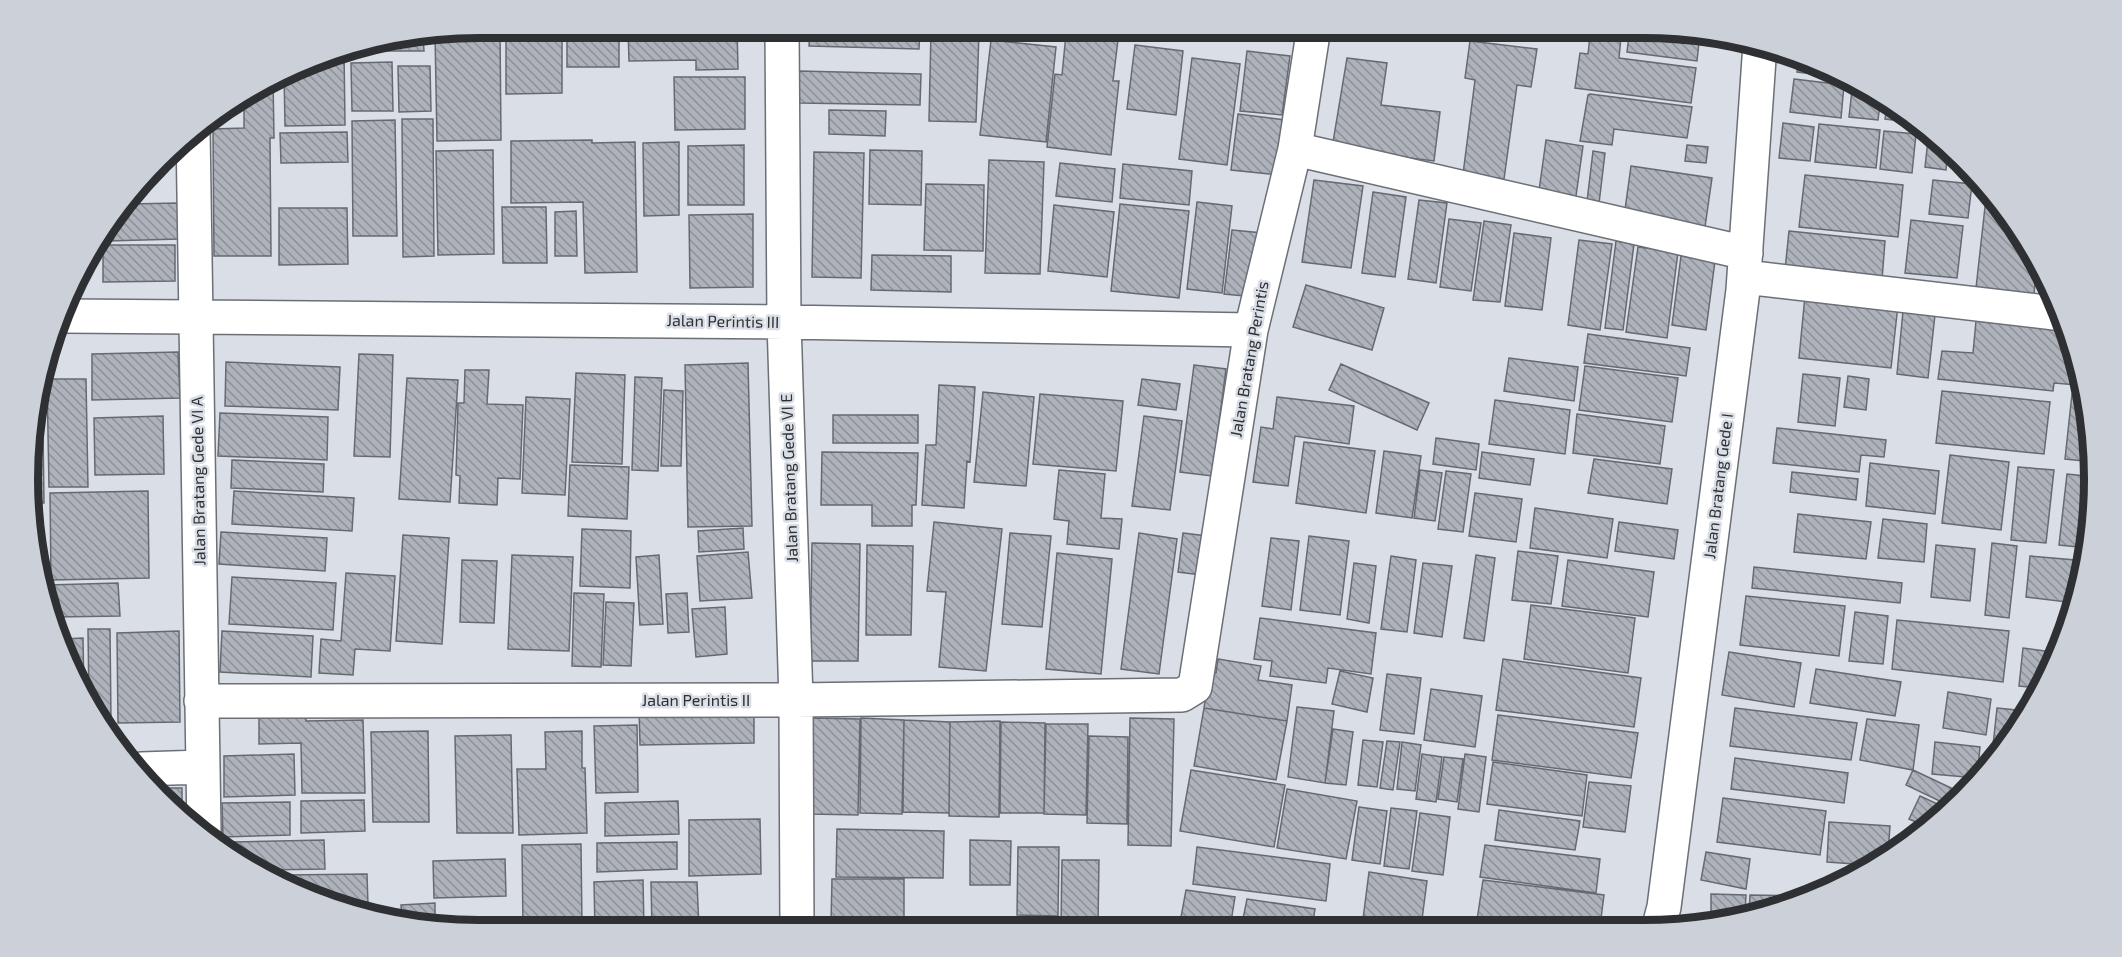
<svg xmlns="http://www.w3.org/2000/svg" width="2122" height="957" font-family="'Exo 2',sans-serif">
<style>
.building{fill:url(#building-back-hatch);stroke:#666a70;stroke-width:1.5}
.lines{fill:none;stroke-linecap:round;stroke-linejoin:round}
.minor-casing{stroke:#6b6f76;stroke-width:36}
.minor{stroke:#fff;stroke-width:33}
.labels{text-anchor:middle;stroke-width:5;stroke-linejoin:round;paint-order:stroke}
.street-label{font-size:16px;fill:#2e3033;stroke:#dadfe7}
.rim{fill:none;stroke:#2e3033;stroke-width:8}
</style>
<defs>
<pattern id="building-back-hatch" width="6" height="6" patternUnits="userSpaceOnUse" patternTransform="scale(1.5)"><rect width="6" height="6" fill="#aeb2ba"/><path d="M-1 5l2 2M0 0l6 6M5-1l2 2" fill="none" stroke="#8e9198"/></pattern>
</defs>
<rect width="100%" height="100%" fill="#dadfe7"/>
<path class="building" d="M478 27H500L501 140 437 141 435 34Z
M506 27H562V93L506 94Z
M567 27H619V67H567Z
M628 27H737L738 69 696 70V60L629 61Z
M810 27H920L919 49 809 46Z
M1591 27H1622L1619 58 1696 68 1691 103 1575 88 1580 53 1588 54Z
M1630 27 1700 33 1697 61 1627 52Z
M931 31 979 32 976 122 929 121Z
M1066 34 1118 40 1113 81H1119L1111 155 1047 147 1055 74 1062 75Z
M423 36 424 51H381V43Z
M991 40 1056 47 1046 142 980 135Z
M1470 41 1537 49 1531 87 1517 85 1504 179 1463 174 1475 80 1465 78Z
M1135 45 1183 51 1176 115 1127 109Z
M344 49 345 125 285 126 284 73 333 51Z
M1247 51 1290 56 1282 115 1240 111Z
M1799 56 1816 61 1839 74V77L1797 72Z
M1192 58 1240 64 1227 165 1179 159Z
M1347 58 1387 63 1381 105 1440 112 1434 161 1332 148Z
M392 62 393 111H352L351 63Z
M398 66H430L431 111 399 112Z
M799 71 921 74 920 105 799 103Z
M674 77H745V129L675 130Z
M273 78 274 138H270L271 256H214L213 129 244 128V94Z
M1794 79 1844 85 1841 118 1790 112Z
M1852 90 1874 92 1881 96 1878 120 1849 117Z
M1590 94 1692 107 1687 138 1614 129 1612 145 1580 141 1588 95Z
M1888 100 1894 103 1918 123 1885 119Z
M829 110 886 111 885 136 829 134Z
M1238 114 1285 120 1278 175 1231 170Z
M402 119H433L434 256 403 257Z
M395 120 397 236H353L352 121Z
M1783 123 1814 127 1810 161 1779 158Z
M1819 124 1880 130 1876 168 1815 162Z
M1884 131 1916 134 1912 173 1880 169Z
M1929 131 1948 147 1946 170 1925 167Z
M347 132 348 162 281 163 280 133Z
M592 140V143L635 142 637 272 585 273 583 202 511 203V141Z
M1546 140 1583 146 1575 203 1538 198Z
M679 142V215L644 216 643 143Z
M744 145V205H688V146Z
M1687 145 1708 147 1706 163 1685 161Z
M172 150V166H158Z
M493 150 494 254 438 255 436 151Z
M870 150 922 151 921 205 869 204Z
M1593 151 1605 153 1598 212 1586 210Z
M814 152 864 153 861 278 812 277Z
M989 160 1044 162 1040 274 985 273Z
M1060 163 1115 169 1112 202 1056 196Z
M1123 164 1192 171 1189 205 1120 198Z
M1631 166 1712 178 1705 227 1624 217Z
M1805 175 1903 185 1898 237 1799 227Z
M1314 180 1363 186 1351 268 1302 262Z
M1933 180 1972 184 1968 218 1929 214Z
M926 184 984 185 983 251 924 250Z
M1987 189 2019 227 2037 262 2034 294 1976 288Z
M1373 192 1406 197 1395 277 1362 273Z
M1419 200 1447 203 1436 283 1408 279Z
M1197 202 1232 206 1222 293 1187 289Z
M179 203V239L108 241V228L128 204Z
M1120 204 1189 211 1179 298 1111 291Z
M1054 205 1114 212 1107 277 1048 271Z
M502 207H546L547 263H503Z
M279 208H347L348 264 279 265Z
M576 211 577 256H555V212Z
M753 214V287L690 288 689 215Z
M1449 219 1481 223 1471 291 1440 287Z
M1911 220 1963 226 1957 278 1905 273Z
M1484 221 1511 225 1500 302 1473 300Z
M1232 230 1263 233 1255 297 1224 294Z
M1789 231 1885 241 1882 280 1785 270Z
M1514 233 1551 238 1542 310 1505 306Z
M1579 240 1612 244 1600 330 1568 325Z
M1616 241 1634 244 1623 330 1605 328Z
M95 243V261H84L88 252Z
M103 245H175V281L103 282Z
M1638 247 1678 252 1667 338 1626 332Z
M872 255 951 256V292L871 290Z
M1681 256 1715 261 1706 330 1672 325Z
M1306 285 1384 308 1372 350 1293 327Z
M1805 296 1898 305 1891 368 1799 358Z
M1903 311 1935 315 1928 378 1897 374Z
M1976 321 2068 330 2079 366 2077 385 2054 383 2053 391 1938 379 1942 351 1973 353Z
M1588 334 1690 348 1686 376 1584 363Z
M178 352 180 398 92 400V354Z
M359 354 393 355 390 457 354 456Z
M1509 358 1578 367 1574 401 1504 391Z
M226 362 340 367 338 410 225 406Z
M748 363 752 526 688 527 685 365Z
M1341 364 1429 403 1417 430 1329 390Z
M1194 365 1226 369 1212 476 1180 472Z
M1585 366 1678 378 1672 422 1579 410Z
M465 370H489L487 404 523 405 520 479 498 478 497 505 459 503 460 476 456 475 458 403H464Z
M576 373 625 375 622 464 572 462Z
M1803 374 1840 378 1835 426 1798 422Z
M1848 376 1869 379 1866 410 1844 407Z
M635 377 662 378 658 471 632 470Z
M407 378 458 380 450 502 399 499Z
M47 379H86L88 487H49Z
M1142 379 1180 384 1176 410 1138 405Z
M939 385 975 387 970 462 967 461 964 508 922 505 926 445H936Z
M38 386V428H43L44 503H29L27 478Z
M664 390 683 391 681 466H661Z
M1942 391 2050 402 2044 454 1936 443Z
M983 392 1034 397 1026 486 974 482Z
M1040 394 1123 401 1116 471 1033 464Z
M2072 394 2087 396 2093 462 2065 459Z
M526 397 570 399 565 495 522 493Z
M1277 397 1354 406 1349 444 1295 436 1288 486 1253 482 1261 427 1273 429Z
M1495 400 1570 410 1565 454 1489 444Z
M220 413 328 417 327 460 218 456Z
M1577 414 1665 426 1660 464 1573 453Z
M833 415H918V443H833Z
M163 416 164 474 95 475 94 418Z
M1144 416 1182 421 1170 510 1132 506Z
M1777 428 1886 440 1884 457 1861 455 1859 472 1773 463Z
M1436 438 1479 444 1476 470 1433 464Z
M1304 442 1375 451 1366 513 1296 503Z
M1384 451 1421 456 1412 518 1376 513Z
M822 452 918 453 916 505H912V526H872V505H821Z
M1482 452 1534 459 1530 485 1479 478Z
M1950 455 2009 462 2001 530 1942 523Z
M1594 459 1672 469 1667 504 1588 493Z
M232 460 324 464 323 492 231 488Z
M1870 463 1939 471 1935 514 1866 506Z
M570 465 629 467 627 519 568 516Z
M2018 467 2054 470 2046 543 2011 540Z
M1059 470 1105 474 1101 518 1122 519 1119 549 1067 544 1069 521 1054 519Z
M1420 470 1442 473 1435 521 1414 518Z
M1446 471 1471 474 1463 532 1438 529Z
M1792 472 1858 479 1856 500 1790 492Z
M2067 474 2095 477 2088 548 2059 545Z
M148 491 149 578 51 580 50 493Z
M234 491 354 498 352 531 232 524Z
M1475 493 1522 499 1516 542 1469 536Z
M1535 508 1613 519 1607 558 1530 548Z
M1798 514 1871 522 1866 559 1794 552Z
M1883 519 1927 524 1924 562 1878 558Z
M934 522 1002 529 986 671 939 667 946 592 927 591Z
M1619 522 1678 530 1674 559 1615 551Z
M743 528 744 549 699 552 698 531Z
M582 529 631 531 630 588 580 586Z
M221 532 327 538 325 571 219 564Z
M1010 533 1051 536 1042 627 1002 624Z
M1139 533 1177 539 1159 674 1121 669Z
M1183 533 1207 536 1201 575 1178 572Z
M403 535 449 538 442 644 396 641Z
M1309 536 1349 541 1340 615 1300 610Z
M1271 538 1299 541 1291 610 1262 606Z
M812 543 860 544 858 661H810Z
M1992 543 2017 546 2009 618 1985 615Z
M867 545 913 546 911 635H866Z
M1936 545 1975 549 1970 601 1931 597Z
M1518 551 1558 556 1551 604 1512 600Z
M748 552 752 598 700 601 697 556Z
M1057 553 1112 559 1101 674 1046 669Z
M512 555 573 557 569 651 508 649Z
M659 555 663 624 640 625 636 557Z
M1476 555 1495 558 1484 641 1464 638Z
M1391 556 1416 560 1407 632 1381 629Z
M2030 556 2087 561 2075 603 2026 597Z
M462 560 497 561 494 623 460 622Z
M1568 560 1654 572 1648 617 1562 606Z
M1354 563 1376 566 1369 623 1347 619Z
M1423 563 1452 566 1442 637 1414 633Z
M1754 567 1902 583 1900 603 1752 588Z
M346 573 395 576 390 651 355 649 353 675 319 673 321 639 341 641Z
M232 577 336 583 333 630 229 624Z
M118 583 120 616 55 617 49 601 48 585Z
M574 593 604 594 601 667 572 666Z
M687 593 689 632 668 633 666 594Z
M1746 596 1845 606 1839 656 1740 645Z
M606 602 634 603 631 666 603 665Z
M1531 605 1635 618 1628 673 1524 659Z
M725 607 727 654 696 657 692 609Z
M1855 612 1888 616 1883 664 1849 661Z
M1260 618 1376 633 1371 674 1328 668 1326 683 1270 676 1272 661 1254 659Z
M1897 620 2009 631 2003 682 1892 669Z
M88 629H110L111 719H100L89 706Z
M179 631 180 722 118 723 117 633Z
M222 631 313 636 311 677 220 672Z
M83 638 84 694 63 639Z
M2023 648 2052 652 2050 669 2039 688 2019 686Z
M1729 652 1801 663 1794 707 1722 695Z
M1218 659 1261 666 1258 680 1292 685 1287 721 1204 708 1210 671 1216 673Z
M1503 659 1641 678 1634 727 1496 710Z
M1816 669 1901 682 1895 716 1810 703Z
M1340 671 1373 678 1367 712 1332 704Z
M1387 674 1421 678 1414 734 1380 730Z
M1431 689 1482 696 1475 747 1424 740Z
M1948 692 1991 699 1986 735 1943 728Z
M754 706V743L640 745 639 708Z
M1297 707 1334 711 1325 783 1288 777Z
M1204 708 1287 721 1276 780 1194 766Z
M1735 708 1857 723 1851 760 1730 746Z
M1997 708 2016 710 2014 733 2002 753 1991 764Z
M1498 715 1638 733 1631 778 1492 760Z
M306 716V721L363 720 365 793H302L301 743 259 744V718Z
M813 718 860 719 858 815 811 814Z
M861 718 904 720 902 814 860 813Z
M1130 718 1174 719 1171 846 1128 845Z
M1867 719 1919 725 1913 770 1860 760Z
M904 720 950 722 949 813 903 812Z
M1000 721 999 817 949 816 950 722Z
M1001 722 1045 723 1044 813H1000Z
M1046 724H1088L1086 815 1044 814Z
M637 725 638 792 596 793 594 726Z
M1333 729 1353 732 1346 785 1325 783Z
M428 731 429 822H373L371 732Z
M582 731V768H585L587 833 519 835 517 769H546L545 732Z
M511 735 513 833H457L455 736Z
M1089 736 1128 737 1127 824 1087 823Z
M1363 740 1383 742 1377 787 1358 785Z
M1387 741 1400 742 1393 790 1380 788Z
M1402 742 1421 745 1415 791 1397 789Z
M1935 742 1980 747 1977 778 1932 774Z
M294 754 295 795 224 797V756Z
M1422 754 1442 757 1436 802 1416 799Z
M1465 754 1486 757 1479 812 1458 809Z
M1444 757 1463 759 1457 802 1438 799Z
M1735 758 1848 773 1844 803 1731 789Z
M1493 762 1587 775 1582 816 1487 804Z
M1191 770 1285 785 1274 847 1180 831Z
M1913 770 1951 788 1962 794 1945 810 1946 804 1906 785Z
M1589 782 1631 786 1625 832 1583 827Z
M156 788H182V819L181 818Z
M1287 789 1357 801 1346 859 1277 848Z
M1920 796 1942 806 1936 819 1928 827 1909 819Z
M1723 798 1826 811 1820 855 1717 842Z
M364 800 365 831 301 833V801Z
M678 801 679 834 605 836V803Z
M290 802V835L223 837 222 803Z
M1359 807 1387 811 1380 864 1352 860Z
M1391 808 1417 811 1409 869 1384 866Z
M1499 810 1580 821 1575 850 1495 840Z
M1420 813 1450 817 1443 875 1412 871Z
M760 819 761 874 689 876V820Z
M1829 822 1890 826 1888 854 1869 865 1827 862Z
M837 829 944 831 943 878 836 877Z
M324 840 325 869 264 870 233 850V842Z
M970 840 1011 841 1010 885H970Z
M677 842V869L597 872V843Z
M581 844 582 926 523 927 522 845Z
M1485 845 1600 859 1596 893 1480 877Z
M1018 847H1059L1058 916 1017 915Z
M1197 847 1330 864 1326 901 1193 884Z
M1706 852 1750 859 1746 889 1701 880Z
M505 859 506 896 434 898 433 861Z
M1062 860H1099L1098 925H1061Z
M1369 872 1427 881 1421 927H1362Z
M367 874 368 905H337L306 896 284 882V875Z
M832 879H904V925L831 923Z
M643 880 644 929 595 930 594 882Z
M1483 880 1604 895 1600 926 1476 927Z
M651 882H697L699 929H652Z
M1186 890 1235 897 1230 928H1179Z
M1711 894 1746 895 1745 913 1711 912Z
M1750 895 1800 896V900L1749 914Z
M1247 899 1315 909 1312 927H1296L1243 919Z
M435 903V926L402 922 401 905Z
M1715 915 1741 916 1715 923Z
M500 918 501 930 443 927V919Z
M755 920V929H704V921Z"/>
<g class="lines">
<g class="minor-casing">
<path id="minor" d="M782 27 784 322 796 700 797 929
M193 130 204 832
M1295 149 1746 253
M1745 277 2063 314
M64 316 784 322 1251 330
M201 701 796 700 1182 695 1195 687 1251 330 1295 149 1314 27
M141 769 202 767
M1659 926 1664 907 1743 290 1760 44"/>
</g>
<use href="#minor" class="minor"/>
</g>
<g class="labels">
<g class="street-label">
<text transform="translate(723 321) rotate(1)" y="6">Jalan Perintis III</text>
<text transform="translate(1249 359) rotate(-80)" y="6">Jalan Bratang Perintis</text>
<text transform="translate(789 478) rotate(-92)" y="6">Jalan Bratang Gede VI E</text>
<text transform="translate(198 481) rotate(-91)" y="6">Jalan Bratang Gede VI A</text>
<text transform="translate(1718 486) rotate(-83)" y="6">Jalan Bratang Gede I</text>
<text x="696" y="706">Jalan Perintis II</text>
</g>
</g>
<path d="M0 0H2122V957H0ZM479 38H1643A441 441 0 0 1 2084 479V479A441 441 0 0 1 1643 920H479A441 441 0 0 1 38 479V479A441 441 0 0 1 479 38Z" fill="#ccd1d9" fill-rule="evenodd"/>
<path class="rim" d="M479 38H1643A441 441 0 0 1 2084 479V479A441 441 0 0 1 1643 920H479A441 441 0 0 1 38 479V479A441 441 0 0 1 479 38Z"/>
</svg>
